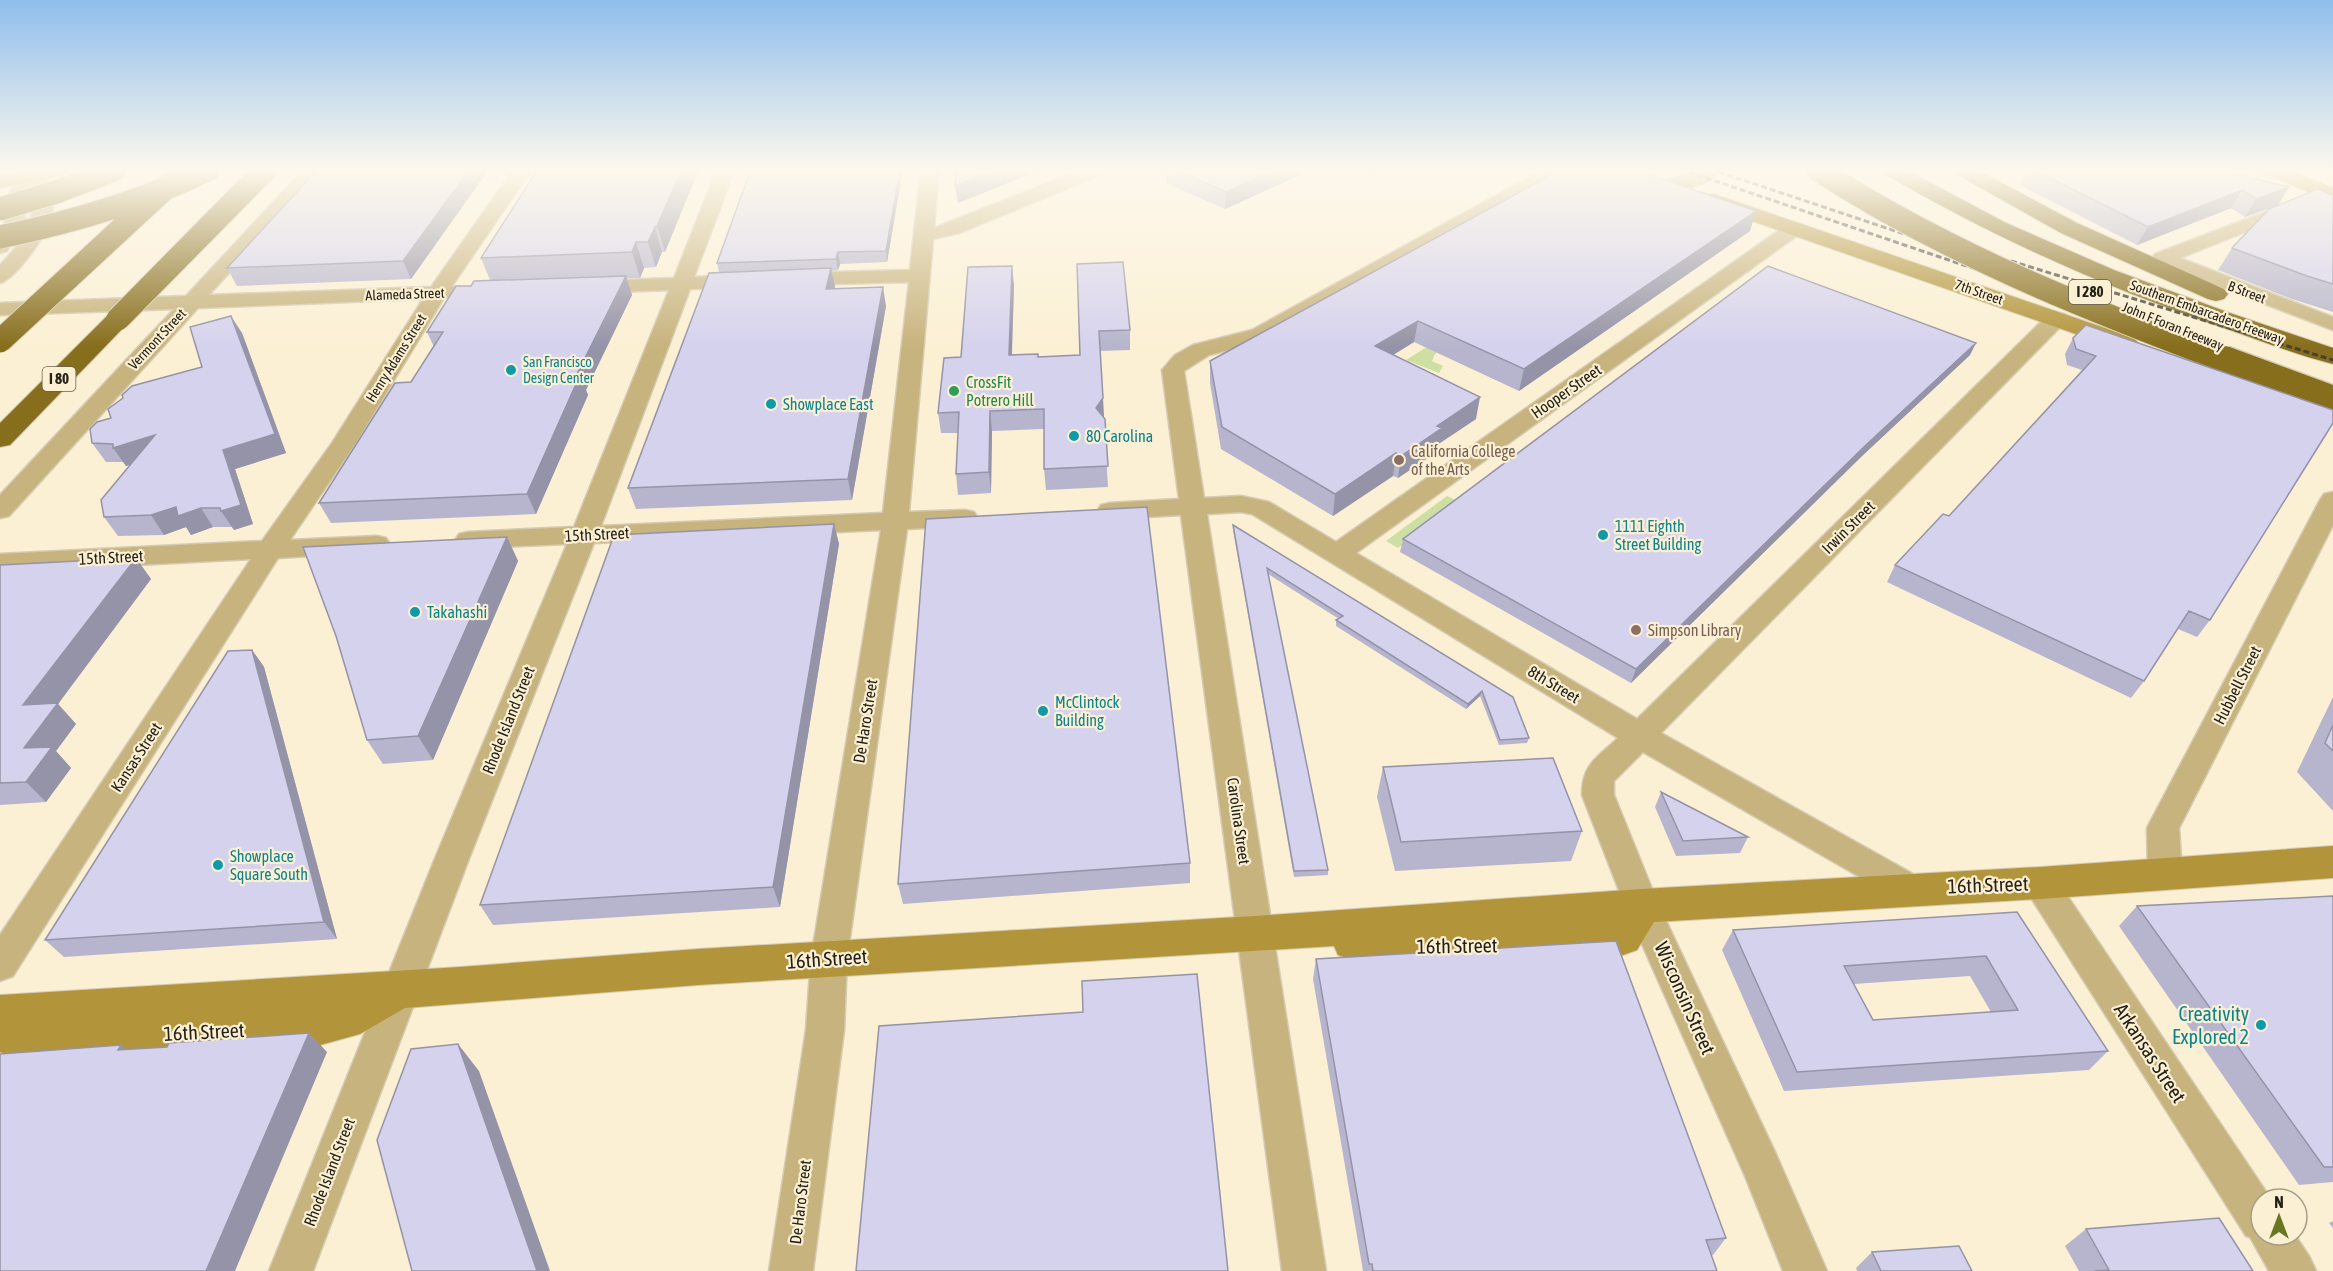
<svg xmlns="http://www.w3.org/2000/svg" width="2333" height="1271" font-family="'Asap Condensed',sans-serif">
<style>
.green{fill:#cedfa4}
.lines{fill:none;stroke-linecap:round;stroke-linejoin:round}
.street-casing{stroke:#d4cbb2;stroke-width:3}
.secondary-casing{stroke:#d4cbb2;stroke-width:2}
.highway-casing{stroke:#d4cbb2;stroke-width:2}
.street{fill:#c7b37d;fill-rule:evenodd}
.secondary{fill:#b2943a;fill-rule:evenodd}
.highway{fill:#876e1d;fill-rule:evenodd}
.rail-far1{stroke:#464133;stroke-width:3;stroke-dasharray:6 3;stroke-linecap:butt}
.rail{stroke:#464133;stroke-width:4;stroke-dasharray:8 4;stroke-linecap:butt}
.highway-bridge-far1-casing{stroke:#d4cbb2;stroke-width:25;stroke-linecap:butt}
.highway-bridge-casing{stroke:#d4cbb2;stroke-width:31;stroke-linecap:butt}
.highway-bridge-far1{stroke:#876e1d;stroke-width:23}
.highway-bridge{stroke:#876e1d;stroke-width:28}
.wall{fill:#b7b5cd;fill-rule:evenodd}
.shaded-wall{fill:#9593a7}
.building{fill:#d5d2ee;stroke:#9593a7;stroke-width:1.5;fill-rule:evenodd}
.culture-dot{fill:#0f9aa8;stroke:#fbf0d4;stroke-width:2}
.leisure-dot{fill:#2e9e5b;stroke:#fbf0d4;stroke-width:2}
.education-dot{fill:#8d6e63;stroke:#fbf0d4;stroke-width:2}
.labels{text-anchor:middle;stroke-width:4.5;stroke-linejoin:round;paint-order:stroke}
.far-street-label{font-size:14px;fill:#252116;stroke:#fbf0d4}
.far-culture-label{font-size:14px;fill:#0d838f;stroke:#fbf0d4;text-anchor:start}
.shield{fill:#fbf0d4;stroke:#655f4f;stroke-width:1.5}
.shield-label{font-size:15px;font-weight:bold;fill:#252116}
.leisure-label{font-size:16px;fill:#27864d;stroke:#fbf0d4;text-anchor:start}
.street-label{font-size:16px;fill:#252116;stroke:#fbf0d4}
.culture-label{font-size:16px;fill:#0d838f;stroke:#fbf0d4;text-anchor:start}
.education-label{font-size:16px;fill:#785e54;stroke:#fbf0d4;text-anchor:start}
.near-street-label{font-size:20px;fill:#252116;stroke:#fbf0d4}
.near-culture-label{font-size:20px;fill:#0d838f;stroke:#fbf0d4;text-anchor:end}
</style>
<rect width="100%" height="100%" fill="#fbf0d4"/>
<path class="green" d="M1457 328 1466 331 1435 354 1432 361 1443 366 1439 373 1406 360Z
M1447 496 1458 501 1398 548 1386 541Z"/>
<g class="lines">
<g class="street-casing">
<path id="street" d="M304 169H323L209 295 431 287 514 169H532L452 286 458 288 461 292 458 296 444 298 355 444 290 540 377 536 386 538 390 544 386 550 377 552 278 558 13 976 0 981V935L251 559 0 572V554L262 541 332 443 423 299 198 308 9 516 0 518V495L174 309 0 315V303L186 296Z
M717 169H735L694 277 744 275 751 277 754 281 751 285 744 287 690 289 601 526 883 513 909 282 794 285 787 283 784 279 787 275 794 273 910 270 921 169H939L934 228 1083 169H1108L1105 173 959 233 933 239 909 512 965 510 974 512 978 518 974 524 965 526 907 529 847 959 844 1030 813 1271H769L806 1030 811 959 881 530 594 543 470 856 313 1271H269L436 856 567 544 468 548 459 546 455 540 459 534 468 532 574 527 669 290 590 293 583 291 580 287 583 283 590 281 674 278Z
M1544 169H1566L1563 173 1268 340 1209 355 1184 371 1204 498 1241 496 1269 502 1336 542 1788 224H1802L1805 228 1802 232 1356 553 1637 719 2049 314 2057 313 2065 314 2068 319 1661 733 1922 879 1927 889 1922 899 1910 903 1898 899 1643 752 1614 781V795L1659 906 1775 1152 1827 1271H1783L1745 1176 1625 906 1582 795C1582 764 1597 758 1618 738L1252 514 1241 512 1207 514 1326 1271H1282L1181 515 1110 519 1101 517 1097 511 1101 505 1110 503 1179 499 1162 370 1175 355 1193 345 1252 330Z
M36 171 42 172 53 186C53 196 54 209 51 219 47 235 15 279 0 283V265C25 239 34 222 35 186L28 192 24 224 7 251 0 253V231L4 224 10 190 30 172Z
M2333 186V197L2180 258 2333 317V330L2155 262 2152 258 2155 254Z
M2333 492V525L2179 828 2182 875 2177 885 2165 889 2153 885 2148 875 2147 828 2320 500 2324 494Z
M2040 869 2052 873 2271 1199H2261V1235H2295L2309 1256 2316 1271H2269L2250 1237 2246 1236 2028 893 2023 883 2028 873Z"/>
</g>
<g class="secondary-casing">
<path id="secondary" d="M34 169H75L72 173 0 188V176Z
M1697 169H1722C1711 186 1681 193 1662 188L1658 184 1662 180 1686 175Z
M2259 169H2287L2333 188V202L2262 173Z
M1714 194 2134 338 2138 343 2134 348 2125 351 2116 348 1706 205 1703 200 1706 195Z
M2333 846V878L2040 899 1654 922 1637 950 1623 955 1438 968 1353 960 1338 955 1334 946 698 985 405 1008 360 1034 313 1047 107 1057 10 1056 0 1052V995L460 967 698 949 1255 916 1642 889 2040 867Z"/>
</g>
<g class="highway-casing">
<path id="highway" d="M1880 169H1905L2004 222 2114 270 2227 312 2333 348V364C2296 355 2260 340 2224 328 2105 287 1992 237 1883 173Z
M1951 169H1976L2077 223 2224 289 2228 294 2224 299 2216 301 2208 299 2061 233 1954 173Z
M118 312 127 314 130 319 127 324 10 445 0 447V423L109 314Z"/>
</g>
<use href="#street" class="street"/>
<use href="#secondary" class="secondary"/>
<use href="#highway" class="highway"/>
<path class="rail-far1" d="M1680 169 2250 362
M1710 169 2021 273 2134 314
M2011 261 2333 360"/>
<path class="rail" d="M2245 360 2333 390"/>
<g class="highway-bridge-far1-casing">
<path id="highway-bridge-far1" d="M1817 169C1944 252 2087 309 2228 362
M0 209 56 192 116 169
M0 237C73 222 142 202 209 169
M118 319 266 169
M0 341 186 169"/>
</g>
<g class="highway-bridge-casing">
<path id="highway-bridge" d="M2224 360 2333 400"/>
</g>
<use href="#highway-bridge-far1" class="highway-bridge-far1"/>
<use href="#highway-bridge" class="highway-bridge"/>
</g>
<path class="wall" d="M318 169H489L411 279 237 286 227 268Z
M699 169 665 252H662L656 267 644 268 640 278H627L632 295 586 390 588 395 536 514 331 523 319 503 411 382 434 347 427 332 471 286 490 280 481 258Z
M903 169 887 262 840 264 838 270 831 271 835 287 834 289 886 306 852 500 636 509 628 488 719 272 717 263Z
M1166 169H1313L1225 209 1166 183Z
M1359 169H1383L1372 174Z
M2027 169H2215L2222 171 2289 187 2278 205 2245 217 2231 208 2137 245 2020 185Z
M2333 195V312L2292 299 2218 270 2232 248Z
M1750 231 1519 391 1414 342 1393 355 1476 419 1440 443 1438 451 1398 478 1393 476 1333 516 1221 449 1210 383V361Z
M1077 264 1130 330V350L1100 351 1108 487 1046 490 1044 469V429L992 431 991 493 958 495 956 474 958 433H941L938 413 961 357 1014 285 1012 355 1038 357 1080 355Z
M2086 325 2210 620 2197 637 2178 629 2144 681 2131 698 1887 582 1895 565 1949 516 2082 370 2067 365 2065 354 2073 338Z
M242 333 286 453 235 469 253 524 234 530 232 527H213L191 535 186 527 164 535 118 536 104 517 130 465 126 466 124 462H106L92 443 202 367Z
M1970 355 1861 457 1631 683 1400 552 1403 539Z
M834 524 839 544 780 907 493 925 480 905Z
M1233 525 1513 697 1529 738 1527 743 1499 745 1480 696 1466 709 1336 626V620L1339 619 1268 574 1328 870V875L1294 877 1233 530Z
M507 537 518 561 433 760 383 764 367 740Z
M136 558 151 579 58 704 76 724 56 751 71 768 46 802 0 805V565Z
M252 650 264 667 337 939 64 957 45 940Z
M2333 697V811L2297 772Z
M1383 767 1582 831 1571 861 1395 871 1377 797Z
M1661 792 1748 837 1740 853 1676 856 1655 807Z
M1190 863V883L903 904 898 884Z
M2333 896V1182L2299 1185 2119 926 2137 906Z
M2017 912 2108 1051 2089 1070 1784 1091 1722 950 1733 930ZM1970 976 1991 1012 1873 1020 1854 984Z
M1316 959 1726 1238 1713 1255H1711L1717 1271H1363L1313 979Z
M2333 1221V1228L2329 1223Z
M2086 1229 2253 1271H2079L2065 1246Z
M1872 1252 1972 1271H1857L1856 1268Z"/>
<path class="shaded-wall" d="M470 169H489L411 279 403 261Z
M682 169H699L665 252 657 226Z
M900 169H903L887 262 886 251Z
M998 169H1043L958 203 955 186Z
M1276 169H1313L1225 209 1226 192Z
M1373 169H1383L1372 174Z
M2289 187 2278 205 2245 217 2256 199Z
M2242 190 2231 208 2137 245 2148 227Z
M1756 211 1750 231 1519 391 1524 369Z
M655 227 662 252 656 267 648 242Z
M636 242 644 268 640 278 632 252Z
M838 252 840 264 838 270 836 259Z
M1012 266 1014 285 1011 375 1009 355Z
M831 268 835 287 830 308 826 289Z
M626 276 632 295 586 390 588 395 536 514 527 494 576 376Z
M883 287 886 306 852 500 848 479Z
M231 316 242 333 286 453 235 469 253 524 234 530 221 511 223 450Z
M1418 321 1414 342 1372 368 1375 346Z
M1976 343 1970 355 1861 457 1631 683 1636 669 1867 444Z
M1480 397 1476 419 1440 443 1438 451 1398 478 1401 456 1437 426Z
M1103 398 1104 418 1096 408Z
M990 411 992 431 991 493 989 472Z
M155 435 167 454 126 466 113 448Z
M1396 453 1393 476 1333 516 1335 494Z
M176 507 201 508 213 527 191 535 186 527 164 535 151 515Z
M834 524 839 544 780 907 773 887Z
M507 537 518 561 433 760 418 736Z
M136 558 151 579 58 704 76 724 56 751 71 768 46 802 26 782 24 748 23 705Z
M252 650 264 667 337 939 324 922Z
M1482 691 1480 696 1466 709 1468 704Z
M309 1033 327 1052 235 1271H206Z
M458 1044 479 1071 550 1271H537Z
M121 1045 142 1064 118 1050Z"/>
<path class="building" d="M318 169H470L403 261 227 268Z
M538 169H682L657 226 655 227 648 242H636L632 252 481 258Z
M751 169H900L886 251 838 252 836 259 717 263Z
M957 169H998L955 186Z
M1174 169H1276L1226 192Z
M1562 169H1633L1756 211 1524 369 1418 321 1375 346 1480 397 1437 426 1442 428 1401 456 1396 453 1335 494 1222 427 1210 361Z
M2032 169H2215L2222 171 2289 187 2256 199 2242 190 2148 227Z
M2318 189 2333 195V284L2307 276 2232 248 2269 209Z
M1123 262 1130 330 1099 331 1103 398 1096 408 1105 419 1108 466 1044 469V409L990 411 989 472 956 474 959 412 938 413 944 358 961 357 968 267 1012 266 1009 355 1038 354V357L1080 355 1077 264Z
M1768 266 1976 343 1867 444 1636 669 1403 539Z
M831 268 826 289 883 287 848 479 628 488 709 273Z
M626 276 576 376 580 375 527 494 319 503 395 383 411 382 443 332H427L456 286H471L474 281Z
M231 316 275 434 223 450 241 505 221 511 220 508H201L178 516 176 507 151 515 104 517 101 500 155 435 113 448V444L92 443 90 429 97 422 111 418 108 409 123 398 122 395 132 386 202 367 190 327Z
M2086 325 2333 410V423L2210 620 2189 611 2144 681 1895 565 1943 514 1949 516 2096 356 2076 349 2073 338Z
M1147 507 1190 863 898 884 926 519Z
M834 524 773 887 480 905 614 535Z
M1233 525 1513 697 1529 738 1500 740 1482 691 1468 704 1336 620 1343 616 1267 568 1328 870 1294 871Z
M507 537 418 736 367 740 336 636 303 547Z
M136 558 23 705 58 703 24 748 52 747 26 782 0 783V565Z
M252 650 324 922 45 940 228 651Z
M2333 725V751L2325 743Z
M1553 758 1582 831 1401 842 1383 767Z
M1661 792 1748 837 1683 841Z
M2333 896V1167H2324L2137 906Z
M2017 912 2108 1051 1797 1072 1733 930ZM1986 956 2018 1010 1873 1020 1844 966Z
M1616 941 1726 1238 1706 1240 1717 1271H1373L1372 1264H1369L1316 959Z
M1197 974 1228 1271H856L879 1026 1083 1012 1082 981Z
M309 1033 206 1271H0V1054L121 1045 118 1050 167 1047 169 1043Z
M458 1044 537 1271H412L377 1140 411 1049Z
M2219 1218 2253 1271H2094L2109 1270 2086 1229Z
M1959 1246 1972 1271H1881L1872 1252Z"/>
<linearGradient id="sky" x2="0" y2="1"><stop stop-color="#8fbeec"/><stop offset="0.49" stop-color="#fdf8ec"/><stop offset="1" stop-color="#fdf8ec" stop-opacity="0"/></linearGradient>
<rect width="2333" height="347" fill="url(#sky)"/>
<g class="culture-dot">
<circle cx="511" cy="370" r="6"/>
<circle cx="771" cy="404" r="6"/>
<circle cx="1074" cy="436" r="6"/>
<circle cx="1603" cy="535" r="6"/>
<circle cx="415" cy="612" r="6"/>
<circle cx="1043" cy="711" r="6"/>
<circle cx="218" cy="865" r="6"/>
<circle cx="2261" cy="1025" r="6"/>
</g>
<circle class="leisure-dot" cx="954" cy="391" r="6"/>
<g class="education-dot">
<circle cx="1399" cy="460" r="6"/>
<circle cx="1636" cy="630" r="6"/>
</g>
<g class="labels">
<g class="far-street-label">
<text transform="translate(1979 292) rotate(19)" y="5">7th Street</text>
<text transform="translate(2247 292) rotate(21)" y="5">B Street</text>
<text transform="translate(405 294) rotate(-2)" y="5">Alameda Street</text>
<text transform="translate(2207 312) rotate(20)" y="5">Southern Embarcadero Freeway</text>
<text transform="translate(2173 326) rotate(22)" y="5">John F Foran Freeway</text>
<text transform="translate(157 339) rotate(-47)" y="5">Vermont Street</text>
<text transform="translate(396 358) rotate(-58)" y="5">Henry Adams Street</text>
</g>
<g class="far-culture-label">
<text x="523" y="367">San Francisco<tspan x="523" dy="16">Design Center</tspan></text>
</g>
<g class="shield">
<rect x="2069" y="280" width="42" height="24" rx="4.5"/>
<rect x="42.5" y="367" width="33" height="24" rx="4.5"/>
</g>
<g class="shield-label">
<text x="2090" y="297">I 280</text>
<text x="59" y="384">I 80</text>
</g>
<g class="leisure-label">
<text x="966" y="388">CrossFit<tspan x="966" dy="18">Potrero Hill</tspan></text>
</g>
<g class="street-label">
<text transform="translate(1566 391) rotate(-35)" y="6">Hooper Street</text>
<text transform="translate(1848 527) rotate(-45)" y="6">Irwin Street</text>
<text transform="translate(597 534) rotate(-3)" y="6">15th Street</text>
<text transform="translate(111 557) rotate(-3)" y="6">15th Street</text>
<text transform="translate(1554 684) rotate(31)" y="6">8th Street</text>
<text transform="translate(2237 685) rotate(-63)" y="6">Hubbell Street</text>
<text transform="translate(508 720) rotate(-68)" y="6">Rhode Island Street</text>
<text transform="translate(865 721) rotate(-81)" y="6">De Haro Street</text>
<text transform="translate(136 757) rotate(-57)" y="6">Kansas Street</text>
<text transform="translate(1239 821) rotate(82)" y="6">Carolina Street</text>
<text transform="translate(329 1172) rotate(-69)" y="6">Rhode Island Street</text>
<text transform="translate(800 1202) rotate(-83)" y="6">De Haro Street</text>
</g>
<g class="culture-label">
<text x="783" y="410">Showplace East</text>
<text x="1086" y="442">80 Carolina</text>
<text x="1615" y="532">1111 Eighth<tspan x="1615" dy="18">Street Building</tspan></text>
<text x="427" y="618">Takahashi</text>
<text x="1055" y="708">McClintock<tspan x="1055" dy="18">Building</tspan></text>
<text x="230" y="862">Showplace<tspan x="230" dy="18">Square South</tspan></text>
</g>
<g class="education-label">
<text x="1411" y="457">California College<tspan x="1411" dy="18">of the Arts</tspan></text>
<text x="1648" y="636">Simpson Library</text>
</g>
<g class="near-street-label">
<text transform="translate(1988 885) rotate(-2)" y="7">16th Street</text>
<text transform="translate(1457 946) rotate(-1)" y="7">16th Street</text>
<text transform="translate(827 959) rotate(-4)" y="7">16th Street</text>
<text transform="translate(1685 998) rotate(66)" y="7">Wisconsin Street</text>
<text transform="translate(204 1032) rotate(-3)" y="7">16th Street</text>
<text transform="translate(2150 1053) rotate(57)" y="7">Arkansas Street</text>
</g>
<g class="near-culture-label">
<text x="2249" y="1021">Creativity<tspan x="2249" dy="23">Explored 2</tspan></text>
</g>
</g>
<g transform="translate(2279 1217)"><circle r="28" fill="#fbf0d4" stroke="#a59d88" stroke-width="1.5"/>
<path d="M0-4.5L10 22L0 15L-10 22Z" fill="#697622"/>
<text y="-9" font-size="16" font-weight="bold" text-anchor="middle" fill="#252116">N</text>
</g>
</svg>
